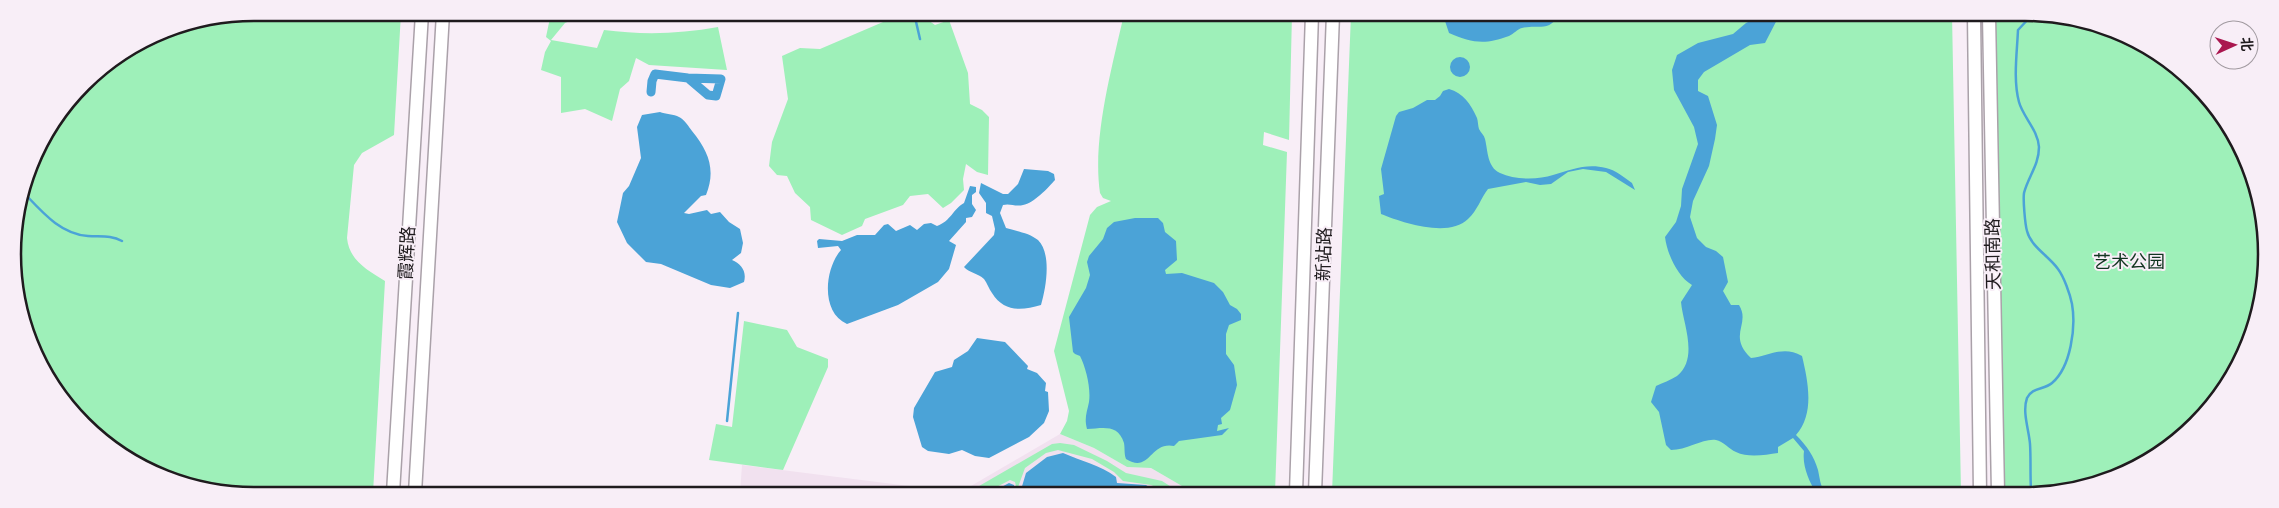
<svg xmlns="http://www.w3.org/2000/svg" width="2279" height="508" font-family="Quicksand,'Noto Sans SC',sans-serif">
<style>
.built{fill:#f1e1ef}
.green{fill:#9ef0b9}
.water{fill:#4ba3d7}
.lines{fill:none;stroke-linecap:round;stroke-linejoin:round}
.stream{stroke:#4ba3d7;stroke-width:2.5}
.canal{stroke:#4ba3d7;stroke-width:9}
.minor-casing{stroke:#aaa1a9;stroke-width:15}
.minor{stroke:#fff;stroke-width:12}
.labels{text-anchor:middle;stroke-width:4;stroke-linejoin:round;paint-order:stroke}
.street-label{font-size:18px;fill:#1f1b1e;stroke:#f8eef7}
.park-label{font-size:18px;fill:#113520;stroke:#f8eef7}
.rim{fill:none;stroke:#1f1b1e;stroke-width:2.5}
</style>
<rect width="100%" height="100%" fill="#f8eef7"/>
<path class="built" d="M1060 434 1094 448 1127 467 1151 468 1194 493H959Z
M742 465 917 487 946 493H740Z"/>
<path class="green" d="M254 13H401L394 135 362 153 354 165 347 238C349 260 367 270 385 281L373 493H222L134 463 63 401 21 317 13 238 37 147 95 73 162 31Z
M551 13H610L586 14 565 23 551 40 597 48 604 30C642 35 680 34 718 27L727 70 649 65 636 58 629 81 620 89 612 121 585 109 561 113V77L541 70 545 52 551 41 546 37Z
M904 13H918L935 25 949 20 968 73 970 104 982 110 989 117 988 175 977 172 966 164 963 179 964 190 951 203 943 208 928 194 910 196 903 205 865 219 862 226 842 235 811 220 810 207 795 193 787 176 777 175 769 166 772 142 788 99 782 56 800 48 820 49Z
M1124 14H1292L1289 140 1264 132 1263 145 1287 152 1275 493H1194L1151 468 1127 467 1094 448 1060 434 1067 421 1069 411 1054 351 1090 215 1097 207 1111 201 1103 198 1100 193C1092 138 1112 68 1124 14Z
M1351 14H1952L1961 493H1332Z
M1994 15H2057L2146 45 2217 107 2258 192 2261 228 2262 295 2241 361 2196 425 2132 471 2056 493H2000Z
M744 321 787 330 797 347 828 359V367L783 470 709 460 716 424 732 427Z
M1060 443 1074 445 1107 461 1126 473 1162 481 1181 493H1169L1151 485 1123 481 1114 472 1092 459 1058 450 1046 453 1025 468 1017 490 1015 482 1010 480 985 493H967L1052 444Z"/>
<path class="water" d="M1560 14C1548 33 1539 24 1522 28 1517 29 1514 34 1509 36 1485 45 1472 43 1449 33L1443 15Z
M1765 14H1780L1765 43 1750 45 1704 72 1698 80V91L1708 96 1717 125 1715 139 1709 166 1693 201 1690 217 1697 238 1706 247 1716 251 1723 257 1728 282 1723 291 1731 305H1739C1751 324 1727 335 1751 358 1770 356 1783 345 1802 356 1808 381 1815 414 1796 435 1807 446 1814 456 1818 470 1820 479 1820 485 1825 493H1816C1809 481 1802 466 1804 451L1793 438 1778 447V453C1765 455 1748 458 1736 452 1729 449 1723 441 1716 440 1704 438 1687 450 1671 450L1666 445 1659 412 1651 402 1656 386C1662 383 1671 380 1677 376 1699 358 1683 324 1681 302L1692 285C1678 277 1667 254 1665 237L1676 222 1681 206 1682 189 1698 144 1694 127 1674 90 1672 70 1677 55 1698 43 1733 34 1746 23Z
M1450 67a10 10 0 1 1 20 0a10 10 0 1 1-20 0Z
M1449 89C1463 93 1471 104 1477 118 1478 121 1478 126 1479 129 1481 133 1484 135 1485 139 1488 151 1487 167 1500 173 1515 180 1538 180 1553 175 1571 170 1586 163 1606 168 1615 170 1624 177 1632 183L1635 190 1606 172 1583 169 1568 172 1551 184 1540 185 1526 182 1488 189C1481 198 1477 211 1468 219 1449 238 1403 223 1381 214L1379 196 1384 194 1381 169 1396 116 1399 112 1413 108 1427 100H1435L1440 96 1443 91Z
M660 112C665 114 674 114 679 117 684 119 689 127 692 131 709 152 716 170 706 195L701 196 684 213 689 214 707 210 711 214 720 212 729 222 740 229 743 243 741 253 732 260C741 264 747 271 744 282L730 288 711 285 661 264 646 262 627 243 617 222 623 193 629 186 641 158 637 127 642 115Z
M1024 169 1048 171 1054 174 1055 180C1048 188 1034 203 1023 205 1016 207 1010 203 1003 205L1000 213 1006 228C1016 231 1030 233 1038 240 1052 254 1046 288 1041 305 1021 311 1004 312 992 293 989 289 987 283 984 279 978 273 969 273 964 267L994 235 995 229 992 216 986 213V203L979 193 981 183 1003 194H1008L1018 184Z
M970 186 976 187V192L972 195V204L976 210 972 217 966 218V222L949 241 956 245 949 269 938 282 898 305 847 324C820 312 825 268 841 250L838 246 818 248 817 241 819 239 842 241 857 235H875L884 225 888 224 896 231 910 225 917 230 924 224 931 223 937 226C951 221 953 209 964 203Z
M1135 218H1158L1163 223 1165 232 1176 241 1177 260 1165 270 1166 274 1182 273 1214 283 1223 292 1230 305 1237 309 1241 314V320L1229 325 1226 334V354L1234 365 1237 385 1230 410 1221 418 1222 424 1218 425 1217 431 1229 428 1222 435 1179 441 1174 446C1150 441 1150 474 1126 459 1124 454 1125 449 1124 443 1118 424 1104 428 1087 429 1084 418 1087 412 1089 402 1091 388 1086 368 1080 356L1075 354 1073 352 1069 317 1086 288 1090 275 1087 262 1089 256 1103 239 1107 228 1114 222Z
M977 338 1005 342 1028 366 1027 369 1037 373 1046 383 1045 391 1048 392 1049 411 1044 423 1029 437 989 458 975 456 962 450 949 454 928 451 922 447 913 417 914 408 935 372 952 367 954 360 968 351Z
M1063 453C1081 461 1100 465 1116 477L1117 483 1146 485 1158 493H1020L1026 473 1047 457Z
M1009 483 1014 485V493H990Z"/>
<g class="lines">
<path class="stream" d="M914 13 920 39
M2032 15 2018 30C2017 53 2013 80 2019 102 2023 117 2038 130 2039 147 2039 165 2028 177 2024 193 2023 200 2025 224 2027 231 2031 247 2049 256 2058 269 2064 277 2070 294 2072 304 2076 327 2071 367 2052 383 2044 390 2032 387 2027 398 2022 412 2029 430 2030 444 2031 459 2030 474 2031 489L2034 493
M25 194C43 213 61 234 88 236 100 237 111 235 122 241
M727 421 738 313"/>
<path class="canal" d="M651 92 652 81 655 74 688 78 721 79 716 96 708 95 688 78"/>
<g class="minor-casing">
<path id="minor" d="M1974 15 1980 493
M1989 15 1998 493
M393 493 422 13
M415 493 443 13
M1296 493 1312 14
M1315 493 1333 14"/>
</g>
<use href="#minor" class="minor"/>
</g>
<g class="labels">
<g class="street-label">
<text transform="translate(407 253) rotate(-87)" y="6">霞辉路</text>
<text transform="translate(1324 254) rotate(-88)" y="6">新站路</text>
<text transform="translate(1993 254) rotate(-91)" y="6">天和南路</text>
</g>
<g class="park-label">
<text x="2129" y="268">艺术公园</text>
</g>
</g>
<path d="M0 0H2279V508H0ZM254 21H2025A233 233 0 0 1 2258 254V254A233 233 0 0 1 2025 487H254A233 233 0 0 1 21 254V254A233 233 0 0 1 254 21Z" fill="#f8eef7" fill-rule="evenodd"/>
<path class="rim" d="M254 21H2025A233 233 0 0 1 2258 254V254A233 233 0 0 1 2025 487H254A233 233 0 0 1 21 254V254A233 233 0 0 1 254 21Z"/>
<g transform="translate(2234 45) rotate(87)"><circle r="24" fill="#f8eef7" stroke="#a19aa0"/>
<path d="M0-4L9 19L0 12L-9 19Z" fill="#aa174f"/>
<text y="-8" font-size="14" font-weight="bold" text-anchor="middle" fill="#1f1b1e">北</text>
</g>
</svg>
